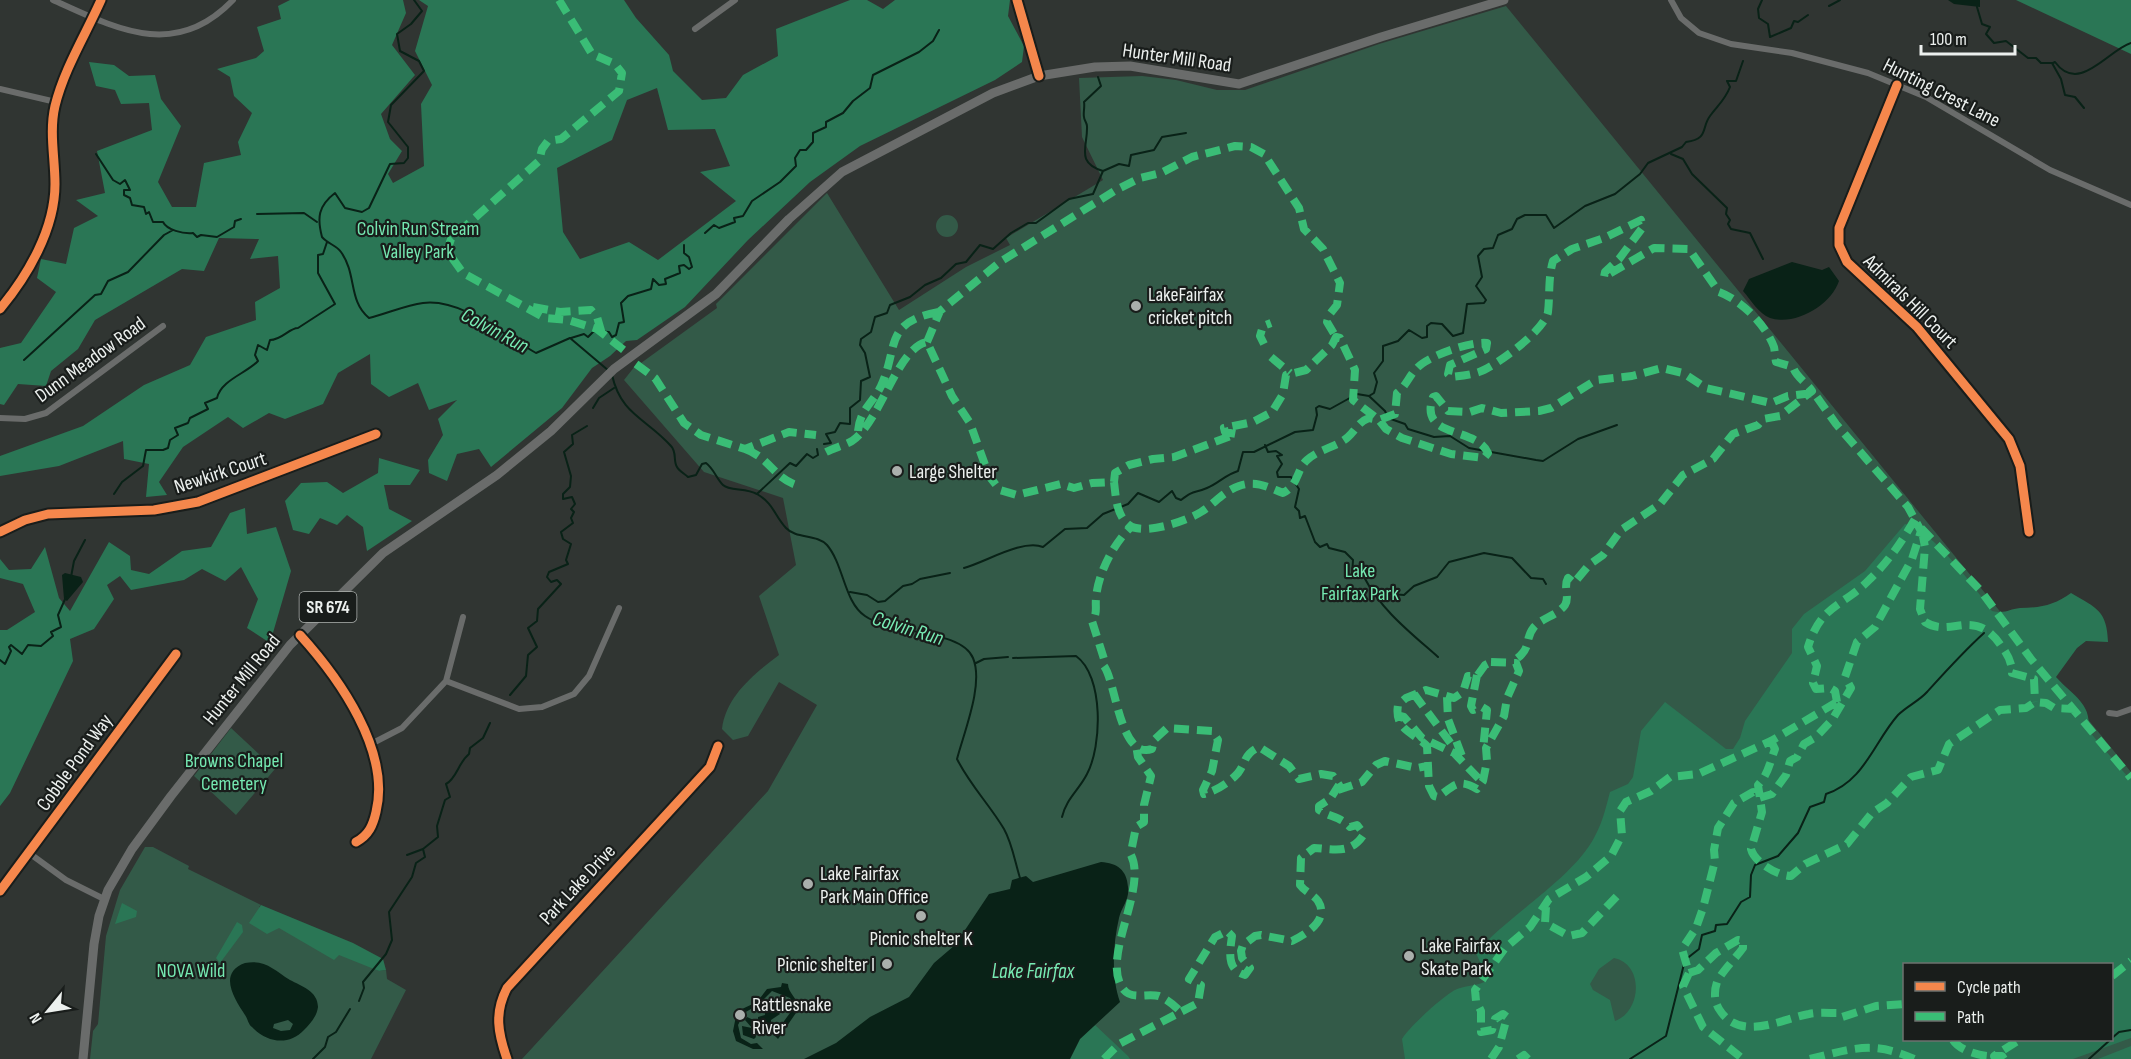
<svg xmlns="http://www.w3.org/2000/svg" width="2131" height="1059" font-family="'Sofia Sans Condensed',sans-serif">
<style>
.green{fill:#335a48;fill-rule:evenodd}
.forest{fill:#2a7655;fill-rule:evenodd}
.water{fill:#092217;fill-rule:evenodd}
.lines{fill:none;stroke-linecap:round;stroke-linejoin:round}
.stream{stroke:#092217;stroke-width:2}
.street{stroke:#6a6c6b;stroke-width:6}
.primary{stroke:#6a6c6b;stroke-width:9}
.quiet{stroke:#3abd76;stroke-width:8;stroke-dasharray:15 8;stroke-linecap:butt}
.cycleway-casing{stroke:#191d1b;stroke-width:13}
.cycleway{stroke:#f5874c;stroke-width:9}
.poi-dot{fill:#aaafac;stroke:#191d1b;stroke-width:2}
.labels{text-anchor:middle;stroke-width:4.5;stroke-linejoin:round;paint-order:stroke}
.shield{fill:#191d1b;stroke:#adb1af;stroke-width:1.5}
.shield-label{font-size:18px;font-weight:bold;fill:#ecf0ee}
.street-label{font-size:20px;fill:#ecf0ee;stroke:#191d1b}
.park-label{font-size:20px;fill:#75e8b1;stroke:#191d1b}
.poi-label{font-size:20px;fill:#ecf0ee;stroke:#191d1b;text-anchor:start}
.water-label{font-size:21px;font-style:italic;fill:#78ebb4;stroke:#191d1b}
</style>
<rect width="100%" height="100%" fill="#303532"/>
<path class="green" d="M1506 6 2131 772V1059H522L768 791 817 705 779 682 748 736 733 740 722 729C726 696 754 674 779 655L759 596 796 565 783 498 704 472 624 380 639 361 641 363 717 308 716 304 827 193 899 310 966 267 1010 245 1006 238 1103 180 1082 137 1079 78 1142 76 1176 80 1217 90H1245L1379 44ZM1904 964H2112V1040H1904Z
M936 226a11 11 0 1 1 22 0a11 11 0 1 1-22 0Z
M231 728 275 769 236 815 194 776Z
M145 847H153L189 866 188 869 261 905 259 907 379 971 386 970 387 979 406 990 371 1059H90L93 1031 98 1024 106 936 120 890Z"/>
<path class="forest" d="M290 0H403L406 13 392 45 415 75 381 114 390 139 402 151 388 174 393 183 424 166 421 104 432 85 415 51 428 6 419 0H624L636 18 669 55 673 71 702 100 726 98 743 75 778 56 776 29 850 0H867L883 9 895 0H1010L1008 16 1024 46 1022 62 995 80 860 146 810 182 748 240 685 307 637 340 626 341 610 356 592 368 562 408 491 467 479 449 457 454 447 481 429 473 428 460 443 435 438 419 457 400 429 410 418 383 389 397 371 384 370 354 338 373 323 404 285 419 269 413 243 428 228 417 183 447 159 482 167 495 146 497 149 464 124 459 123 441 59 466 0 476V456L83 426 144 385 190 365 206 337 256 320 255 302 280 288 278 256 250 259 259 239 219 238 204 271 182 269 95 320 78 349 51 371 46 386 18 384 4 405 0 404V348L21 343 56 292 37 278 41 259 66 264 74 228 98 216 76 200 105 193 97 151 152 130 149 103 121 104 115 90 96 86 89 62 114 65 129 76 155 75 161 99 181 126 158 182 172 207H196L204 163 241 155 238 142 252 113 234 96 230 77 217 69 256 58 264 51 257 27 281 19 278 6ZM657 88 668 130 715 129 730 166 700 172 736 201 658 260 629 242 580 259 563 232 557 168 612 140 627 100Z
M2016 0H2131V54Z
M379 458 420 470 410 485H384L389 509 412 521 367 551 363 527 347 515 337 525 320 518 309 534 293 530 285 501 301 483 327 482 343 493 378 473Z
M245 508 247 534 276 527 291 571 270 643 247 628 258 599 241 567 225 581 202 569 184 580 131 590 120 576 107 585 114 599 94 629 70 639 73 661 10 793 0 806V630H7L35 612 23 584 0 578V559L9 570 31 569 45 547 59 598 70 611 109 542 130 556 131 570 149 574 182 551 211 547 230 513Z
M1905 524C1930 527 1977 590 1992 611 2006 614 2009 609 2020 608 2040 608 2055 605 2071 593 2097 608 2107 611 2108 642L2086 641 2077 648 2056 677C2071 694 2093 704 2088 730L2128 777H2131V1038L2073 1059H1405L1402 1039C1408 1028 1445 994 1457 989 1468 985 1478 986 1488 980L1476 953C1508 915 1573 879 1595 836 1603 821 1606 807 1610 792L1628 784 1633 777 1641 731 1665 702 1726 749H1733L1740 738 1745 721 1792 653V629L1804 614 1865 571ZM1614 958C1644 964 1642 1011 1615 1021L1610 1000 1593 990 1590 984 1599 969ZM1904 964H2112V1040H1904Z
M122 903 137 911 136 917 115 924Z
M261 905 353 943 383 959 386 970 379 971 339 955 334 960 279 928 267 934 249 923Z
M237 922 242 925 243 932 220 963 216 958Z
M1095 1025 1128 1056 1130 1059H1070L1080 1039Z
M2131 1046V1059H2098Z"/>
<path class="water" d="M1948 0H1980V7L1954 4Z
M1792 262 1822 270 1829 267 1839 281C1831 305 1796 326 1770 318 1759 314 1751 300 1743 291L1749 279Z
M65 573 81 577 83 582 67 601 64 599 62 575Z
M1101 862C1117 863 1127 870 1128 887 1130 899 1121 908 1119 918 1113 944 1111 977 1120 1002L1080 1039 1070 1059H804L836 1043 870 1017 909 997 934 963 955 945 989 894 1010 889 1012 880 1026 876 1033 882Z
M245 963C265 959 274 970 290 980 301 986 318 991 318 1007 317 1016 310 1024 304 1030 289 1046 267 1043 252 1027 248 1024 248 1019 245 1015 235 1000 217 973 245 963ZM288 1020 293 1024 290 1030 281 1031 273 1028 274 1024Z
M782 983 788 984C788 994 799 998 798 1010L778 1039 774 1035 795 1006 790 998 772 991 758 1005 744 1013 738 1025 741 1038 751 1044 757 1043 763 1049H753L736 1041 733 1031 736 1016 742 1009 757 1002 767 989 781 987Z
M772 1006 780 1014 771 1020V1030L767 1028 763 1034 760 1031 759 1034 753 1030 756 1037 754 1039 743 1035 742 1026 752 1028 745 1020 747 1017 758 1022V1017L765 1015 764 1007Z"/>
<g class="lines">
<path class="stream" d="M414 0 422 11 411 24 397 34 400 51 419 61 424 71 391 105 388 122 408 147V158L404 163 390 164 369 208 362 212 345 208 335 193C318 206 317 218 322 237 328 244 336 245 341 252 357 274 348 301 369 318 386 314 406 305 423 303 461 298 504 335 536 353L570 338 609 371
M1762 0 1758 9 1759 18 1768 24 1770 37 1791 28 1794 21 1798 22 1808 15
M1829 6 1840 0
M1977 7 1982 24 1990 27 1986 34 1994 43 2006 41 2028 58H2036L2041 63H2052L2061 79 2065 95 2075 97 2084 108
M2053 63 2055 62C2079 95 2108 50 2131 43
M1098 77 1101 86 1084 102C1085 107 1083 113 1084 117 1084 120 1087 123 1087 126 1088 147 1075 162 1103 171
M96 154 113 180 120 184 125 180 130 190H124V195L130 198 132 205 144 207 146 214 149 212 153 222H163C167 230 183 234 193 233L197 237 201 235 217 237 234 227 235 221 241 219
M1671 154 1683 159 1692 174 1727 208 1726 214 1730 220 1728 224 1731 229 1750 233 1763 259
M257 214 304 213 317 222
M705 233 714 225 719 228 735 222 734 218 743 216 752 201 780 182 796 166 795 158 800 150H806L813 142V133L826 127V122L843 113 853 101 870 88 873 75 919 52 933 41 939 30
M571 338 584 334 588 337 594 331 609 332 612 337 616 335 619 323 624 322 621 303 628 296 651 289 653 279 659 285 666 284 665 279 680 273 679 266 684 265 689 269 692 267 689 257 684 253V245
M24 360 95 295 101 294 108 281 128 272 164 235 173 230
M612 375C621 415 646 418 671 446 677 452 673 461 677 467 679 471 685 474 688 477L696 475 702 464 706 463C714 469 716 478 723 485 729 491 746 488 757 494 774 504 774 515 786 528 796 539 817 534 827 545 844 565 844 602 865 616 892 635 961 629 973 658 984 684 964 732 957 759 970 785 989 804 1004 829 1012 843 1015 862 1020 878
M1369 396 1385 411 1388 418 1405 424 1408 429 1434 437 1450 436 1469 448 1536 460 1543 461 1578 439 1617 425
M593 408 599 398 614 388
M824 444 831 443 826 434 835 432 840 423 850 424V408L860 400 861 381 870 377 865 353 860 345 861 339 871 332 875 317 887 313 890 305 910 297 925 285 941 278 956 264 966 262 980 245 993 249 1011 233 1028 223H1036L1069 199 1093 194 1103 171 1119 164 1129 166 1131 155 1154 150 1162 137 1186 133
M1265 445 1268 452 1276 451 1282 455 1277 456 1282 464 1277 472 1278 477H1291L1299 489 1295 507 1299 511 1300 518 1305 516 1315 542 1320 547 1327 544 1329 548 1345 552 1353 560 1352 576 1364 577C1381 610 1411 633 1438 657
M758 493 790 463 796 466 807 454 813 458 818 455 817 449
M114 494 122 482 143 466 146 450H163L168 448 170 440 178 435 175 428 188 423 190 418 208 409 205 403 217 398C221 380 247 373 258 361L255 355 258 345 267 350 270 340C282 340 289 328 298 328L335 304 318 273V255L323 254 327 242
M964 568C986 562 1022 539 1043 547L1065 529 1087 528 1103 514 1128 504 1138 493 1159 502 1172 491 1176 498 1181 500C1195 489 1193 494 1207 488 1219 483 1225 475 1238 471L1243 452H1254L1295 432 1313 430 1317 415 1316 408 1319 406 1330 409 1357 394 1369 396 1374 393 1377 382 1374 373 1383 361V346L1398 341 1409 330 1422 338 1427 337V326L1431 323 1442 324 1453 336 1463 333 1467 304 1484 303 1486 300 1476 286 1482 277 1478 256 1484 249 1493 248 1498 235 1512 229 1517 219 1525 215H1546L1554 228 1585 206 1615 194 1640 174 1648 163 1682 147 1686 142C1709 139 1701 128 1710 116 1718 105 1725 100 1730 87L1727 81H1736L1743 61
M71 577 74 561 85 540
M1370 588 1379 593 1404 595 1414 586 1437 577 1449 562 1484 553 1512 558 1531 578 1543 579 1546 584
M850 592 867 595 878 602 885 601 903 586 912 584 920 579 950 573
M1013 658 1076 656C1104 676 1102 746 1087 774 1079 790 1066 799 1062 817
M0 660 5 664 11 651 9 647 11 645 22 654 28 645 41 646 53 636 51 632 61 627 58 615 66 597
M976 663 984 659 1008 657
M510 695 526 676 528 655 537 647 528 628 537 621 538 609 561 584 557 580 551 582 547 577 549 572 568 564 566 560 571 544 563 539 561 532 573 523 571 518 574 512 571 509 575 504 572 497 563 499V494L570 487 571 476 564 452 573 444 572 435 587 426
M407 855 423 849
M359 1001 364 988 363 982 386 954 392 940 389 912 412 877 416 863 425 857 423 849 438 837 437 826 445 800 450 797 446 784C457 778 458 763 469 754L470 748 483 738 490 723
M2112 1038 2119 1032 2131 1030
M313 1059 325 1047 328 1037 336 1032 350 1009
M1630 1059 1666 1036 1685 960 1699 949 1702 935 1715 931 1716 925 1727 924 1741 902 1750 897 1751 875 1755 865 1778 856 1798 833 1810 807 1824 802 1826 794C1864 782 1874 742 1898 715 1907 706 1919 701 1927 692 1946 671 1963 652 1984 633
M2089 1059 2110 1040"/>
<path class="street" d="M53 0C115 28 175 61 233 0
M1017 0 1039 76
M1671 0 1681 18 1699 33 1731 44 1792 53 1868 73 1926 97 2050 170 2131 205
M695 29 735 0
M1897 85 1839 228V245L1847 262 1917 327 2009 439 2020 466 2029 532
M0 89 56 102
M0 309C28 275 55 229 55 184 55 158 49 132 55 106 64 69 86 34 101 0
M0 418 25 419 46 413 163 326
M0 532 25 520 48 514 154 510 198 502 376 434
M300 635C339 678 391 751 376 812 373 825 369 835 356 842
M446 681 519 709 542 707 574 694 589 676 619 608
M2109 713 2117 714 2131 709
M371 744 402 728 446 681 463 617
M29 853 66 880 104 899
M0 891 176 654
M507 1059C498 1033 494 1013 507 988L710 767 718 746"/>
<path class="primary" d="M83 1059 94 944 99 916 108 890 132 849 171 796 290 645 383 553 497 475 551 431 614 369 716 294 789 219 842 172 993 93 1039 76 1095 67 1130 66 1239 84 1381 37 1504 0"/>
<path class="quiet" d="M559 0 592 54 615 64 622 73 619 91 561 139 548 141 542 149 539 161 451 239 447 251 463 273 545 318 568 320 597 329 625 351
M533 307 560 312 591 310 597 317 602 334
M927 342 940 311 1000 262 1116 190 1140 178 1161 173 1192 157 1235 146 1251 147 1264 154 1299 208 1304 229 1323 249 1340 283 1337 305 1329 315 1327 322 1336 337
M1264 344 1260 336 1263 326 1271 323
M1271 357 1290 373
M636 364 655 378 684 423 701 435 745 449 789 432 816 435
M858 431C860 409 873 403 881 386 899 347 883 322 939 312
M745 449C771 458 774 480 800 486
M826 452C834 448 845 445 852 441 881 421 897 348 927 342L952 396 970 423 989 476 1000 490 1017 495 1061 484 1074 488 1092 483 1114 482C1116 497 1116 515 1129 525 1143 536 1187 521 1201 512 1214 504 1224 491 1239 486 1257 480 1267 487 1283 493 1299 485 1296 470 1307 460 1319 449 1337 447 1348 437 1356 430 1358 422 1369 418L1379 420 1386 429 1402 438 1451 454 1484 458 1488 453C1476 426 1418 439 1433 397L1436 396 1448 411 1470 412 1482 408 1501 413 1539 411 1551 408 1596 380 1632 376 1662 368 1683 373 1706 388 1771 403 1788 396 1814 393 1836 424 1908 507 1921 531 1912 559 1875 627 1857 642 1845 677 1851 688 1832 720 1816 737 1804 744 1797 757 1790 761 1786 775 1772 794 1759 798 1753 792 1734 803 1718 828 1714 850 1715 861 1703 908 1696 928 1682 949 1689 973 1683 986 1703 1027 1743 1059
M1114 482 1115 473 1129 465 1153 459 1174 457 1236 434 1225 432 1224 428 1253 422 1272 412 1283 394 1286 375 1306 370 1332 345 1336 337 1340 338 1355 370 1353 400 1379 420 1395 414 1397 393C1406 386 1409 376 1417 368 1428 356 1471 341 1487 343L1486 349 1450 365 1448 374 1451 377C1460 376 1470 375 1479 372 1496 366 1545 330 1548 312 1550 295 1548 278 1553 261L1572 249 1604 238 1641 220 1643 227 1619 259 1605 272 1604 277 1654 248 1689 249 1719 292C1741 300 1766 325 1774 347 1775 352 1775 357 1776 362L1793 367C1796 377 1806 382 1812 391L1780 416 1763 419 1758 425 1733 434 1713 459 1683 475 1660 504 1621 530 1603 555 1589 565 1574 583 1568 578C1563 587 1570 597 1565 605 1558 615 1542 618 1534 627 1523 641 1534 648 1512 662
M1921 528 1981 591 2031 659 2131 778
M1922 531 1925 547 1920 609 1925 622C1952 639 1974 605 2002 647 2008 655 2012 663 2012 673L2034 679 2035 702
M1491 662 1516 663 1519 671 1507 698 1504 716 1486 748 1487 761 1483 781 1477 789C1458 778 1455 785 1438 797L1434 796 1429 786 1427 746C1413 732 1394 730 1398 705L1406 698 1426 690 1454 698 1463 692 1468 676H1477L1485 665Z
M1477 675 1471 706 1473 710 1482 707 1487 710 1483 750
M1414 694 1455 749
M1447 697 1448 719 1463 759
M1837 702 1835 691 1830 688 1816 689 1813 683 1817 666 1808 647C1821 604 1843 607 1870 579 1888 562 1903 540 1915 519
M1398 720 1400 716 1404 717 1422 738 1454 753 1482 782
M1771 741 1775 749C1770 762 1768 775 1758 785L1762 812 1751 849C1754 862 1778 876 1791 876L1805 864 1847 844 1872 813 1887 803 1911 777 1938 770 1949 744 2000 710 2026 708 2035 702 2046 703 2054 708 2074 709
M1338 790 1362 782 1376 765 1385 761 1417 768 1427 766
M1132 847 1136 827 1144 822V805L1151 776 1138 757 1136 745
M1131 855C1148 890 1099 960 1124 990 1132 1000 1147 993 1159 996 1167 999 1175 1006 1181 1012
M1546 907 1545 923 1569 936 1582 933 1617 896
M1689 973 1698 970 1716 953 1738 940 1743 941V948C1735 959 1723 970 1717 982 1714 991 1714 1001 1719 1009 1740 1043 1781 1019 1809 1014 1818 1012 1829 1013 1838 1013L1842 1017 1876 1006 1904 1004
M2112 976 2131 961
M1953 1040C1960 1051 1982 1057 1994 1056
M1104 1059 1119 1044 1198 1003 1201 985 1189 979 1215 937 1227 931 1232 936C1230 951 1226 970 1245 975L1250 968 1242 958 1241 951 1243 945 1255 936 1261 935 1292 941C1306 934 1330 920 1318 901 1313 894 1305 892 1300 885L1301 858 1314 848C1334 849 1351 855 1364 834L1357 825 1350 827C1341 817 1330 817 1319 810V806L1330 799 1339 785 1333 776 1321 774 1299 779 1289 766 1259 747C1243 755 1247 761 1238 773 1230 782 1216 791 1204 794L1203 790 1212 771 1218 740 1212 731 1167 728 1154 740 1152 749C1120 760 1116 682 1104 666V659L1092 621C1098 613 1095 608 1096 598 1098 574 1113 544 1131 527
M1491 1059 1499 1047 1507 1017 1503 1014 1495 1019 1492 1030 1481 1032V1011L1476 1001 1475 990 1505 948 1530 927 1549 899 1586 877 1611 856 1622 835 1620 811 1626 802 1651 791 1670 777 1698 774 1771 741 1837 702 1840 706
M1518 1059 1524 1055 1528 1059
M1810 1059C1852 1049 1872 1040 1914 1059
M2004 1059 2002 1056H1994L2019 1040"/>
<g class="cycleway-casing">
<path id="cycleway" d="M1017 0 1039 76
M1897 85 1839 228V245L1847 262 1917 327 2009 439 2020 466 2029 532
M0 309C28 275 55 229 55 184 55 158 49 132 55 106 64 69 86 34 101 0
M0 532 25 520 48 514 154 510 198 502 376 434
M300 635C339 678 391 751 376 812 373 825 369 835 356 842
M0 891 176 654
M507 1059C498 1033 494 1013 507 988L710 767 718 746"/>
</g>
<use href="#cycleway" class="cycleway"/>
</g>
<g class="poi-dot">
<circle cx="1136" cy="306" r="6"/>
<circle cx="897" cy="471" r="6"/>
<circle cx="808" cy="884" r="6"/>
<circle cx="921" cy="916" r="6"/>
<circle cx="1409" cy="956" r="6"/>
<circle cx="887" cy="964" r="6"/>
<circle cx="740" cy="1015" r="6"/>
</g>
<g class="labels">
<rect class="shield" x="299.5" y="592" width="57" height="30" rx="4.5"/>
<g class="shield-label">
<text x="328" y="613">SR 674</text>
</g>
<g class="street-label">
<text transform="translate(1177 57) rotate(8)" y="7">Hunter Mill Road</text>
<text transform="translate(1942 92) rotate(27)" y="7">Hunting Crest Lane</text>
<text transform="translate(1911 301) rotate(45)" y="7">Admirals Hill Court</text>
<text transform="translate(90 359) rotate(-36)" y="7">Dunn Meadow Road</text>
<text transform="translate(220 472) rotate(-18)" y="7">Newkirk Court</text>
<text transform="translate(241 679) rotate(-51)" y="7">Hunter Mill Road</text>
<text transform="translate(74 762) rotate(-54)" y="7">Cobble Pond Way</text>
<text transform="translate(577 884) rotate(-47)" y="7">Park Lake Drive</text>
</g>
<g class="park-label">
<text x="418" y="235">Colvin Run Stream<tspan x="418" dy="23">Valley Park</tspan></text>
<text x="1360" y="577">Lake<tspan x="1360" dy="23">Fairfax Park</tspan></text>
<text x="234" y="767">Browns Chapel<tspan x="234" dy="23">Cemetery</tspan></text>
<text x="191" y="977">NOVA Wild</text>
</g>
<g class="poi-label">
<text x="1148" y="301">LakeFairfax<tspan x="1148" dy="23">cricket pitch</tspan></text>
<text x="909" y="478">Large Shelter</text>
<text x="820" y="880">Lake Fairfax<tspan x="820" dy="23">Park Main Office</tspan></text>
<text x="921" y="945" text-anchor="middle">Picnic shelter K</text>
<text x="1421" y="952">Lake Fairfax<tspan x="1421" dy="23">Skate Park</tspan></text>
<text x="875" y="971" text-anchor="end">Picnic shelter I</text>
<text x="752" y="1011">Rattlesnake<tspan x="752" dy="23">River</tspan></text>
</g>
<g class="water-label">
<text transform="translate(495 330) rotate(28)" y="7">Colvin Run</text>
<text transform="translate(908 628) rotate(17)" y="7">Colvin Run</text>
<text x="1033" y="978">Lake Fairfax</text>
</g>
</g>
<rect x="1903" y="963" width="210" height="78" fill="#191d1b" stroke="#6d716f" stroke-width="1.5"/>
<rect x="1915" y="982" width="30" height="9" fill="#f5874c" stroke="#6d716f" stroke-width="1.5"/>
<text x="1957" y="993" font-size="18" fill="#ecf0ee">Cycle path</text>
<rect x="1915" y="1012" width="30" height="9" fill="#3abd76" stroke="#6d716f" stroke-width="1.5"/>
<text x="1957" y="1023" font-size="18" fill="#ecf0ee">Path</text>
<g transform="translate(48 1011) rotate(240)" stroke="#191d1b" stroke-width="4.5" paint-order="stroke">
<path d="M0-4.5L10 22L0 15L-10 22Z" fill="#ecf0ee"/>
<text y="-9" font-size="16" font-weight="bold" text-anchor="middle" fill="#ecf0ee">N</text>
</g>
<path d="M1921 45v9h94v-9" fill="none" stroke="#ecf0ee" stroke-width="3"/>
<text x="1930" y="45" font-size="18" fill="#ecf0ee" stroke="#191d1b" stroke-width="4.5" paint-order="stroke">100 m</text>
</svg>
